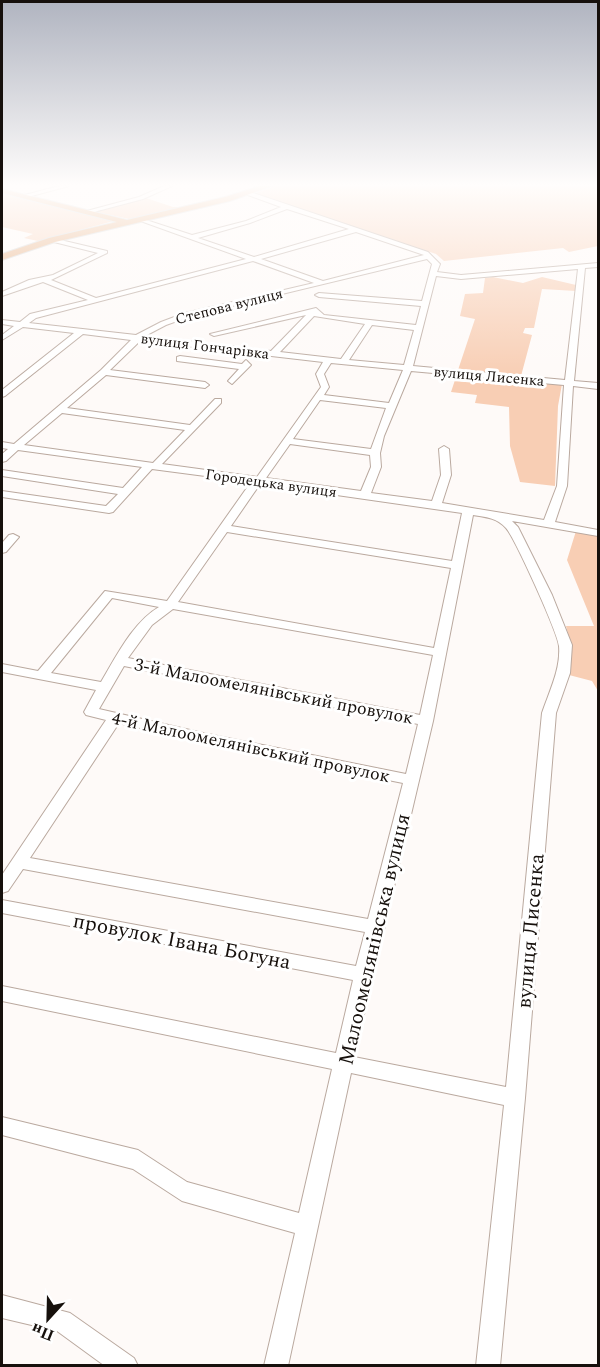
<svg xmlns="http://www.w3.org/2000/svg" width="600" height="1367" font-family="Spectral,serif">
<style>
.green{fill:#f8ceb4}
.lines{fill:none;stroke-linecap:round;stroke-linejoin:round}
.minor-casing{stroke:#baa99f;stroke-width:2}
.major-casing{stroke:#d5d4d3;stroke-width:2}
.minor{fill:#fff;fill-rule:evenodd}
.major{fill:#e5aa7a;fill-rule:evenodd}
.labels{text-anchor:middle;stroke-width:6;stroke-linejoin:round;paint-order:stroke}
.far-street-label{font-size:15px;fill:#16100c;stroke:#fff}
.street-label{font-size:18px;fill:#16100c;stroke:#fff}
.near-street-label{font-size:21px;fill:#16100c;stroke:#fff}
</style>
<rect width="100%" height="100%" fill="#fefaf8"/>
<path class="green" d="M275 186H598V246L569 252 563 248 444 261 436 254 254 194Z
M2 193 113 221H114L38 241 24 238 33 234 2 227Z
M143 197 173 207H181L129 219 92 211Z
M493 277 523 283 542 277 576 285V291L542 289 534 328H525L523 333 532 335 521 376 458 370 475 319 460 316 465 294 483 293 485 278Z
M457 374 562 384 558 406 555 486 520 482 510 446 509 407 475 403 477 395 451 392Z
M576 531 598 535V691L592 681 569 675 571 646 566 626H594L567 560Z"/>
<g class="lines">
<g class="minor-casing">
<path id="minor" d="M59 186H69L24 198 21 196Z
M164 186H172L143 199 86 214 83 212 139 197Z
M247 191 428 252 440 264 437 272 461 275 598 263V267L585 268 574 381 598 383V389L573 386 567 486 555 522 598 530V536L512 521 518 527 552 595 572 645 570 673 556 713 525 1098 500 1366H476L504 1105 351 1073 288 1366H264L295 1233 182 1201 133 1169 2 1135V1117L138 1150 187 1182 299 1213 332 1069 2 1001V986L336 1053 353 980 2 913V900L356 966 365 932 23 869 8 891 2 893V875L106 720 86 715 84 712 96 690 2 672V664L38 671 105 591 167 601 251 482 152 469 113 512 109 513 2 497V491L106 506 118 494 2 476V470L123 488 142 467 18 450 6 461 2 462V454L8 449 2 448V442L14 444 101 370 131 340 83 334 5 396 2 397V390L74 333 23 327 2 340V335L14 326 2 324V320L20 322 30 314 88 300 43 282 2 296V292L29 280 53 275 98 253 50 241 52 238 107 251V253L51 280 96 298 246 259 135 219 140 218 192 235 246 221 281 207 245 194ZM287 209 349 229 254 257 198 238 250 223ZM356 232 424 255 323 281 261 259ZM427 259 432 264 422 301 319 293 315 295 319 297 421 306 416 325 324 315 316 308 210 334 214 336 306 315 271 351 145 336 166 325 191 316ZM253 261 314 283 185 313 161 322 136 335 29 323 36 318ZM578 269 565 380 413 366 436 276 461 279ZM314 316 365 324 341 359 280 352ZM372 325 414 330 404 365 349 360ZM140 341 323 362 316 374 321 387 257 477 162 464 221 403V399H215L190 425 67 408 106 375 205 388 209 385 205 382 110 370ZM331 363 403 370 389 403 324 395 329 387 324 374ZM411 371 564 385 557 486 544 520 442 503 451 475 449 449 444 446 439 449 441 475 432 501 371 493 381 467 380 453 384 436ZM320 400 386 408 371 449 293 439ZM62 413 185 430 153 463 24 445ZM290 444 370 455 371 467 361 491 266 478ZM260 484 462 513 452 561 231 526ZM473 515C486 517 497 518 506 528 515 538 558 633 559 646 561 669 549 692 542 713L506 1087 354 1057 433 721ZM227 532 451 568 434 648 178 602ZM112 598 159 607C133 622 116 657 101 682L51 673ZM173 609 433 655 420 715 128 658 152 625ZM124 666 418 724 406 774 203 733 99 709ZM119 723 203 743 403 783 368 919 30 858Z
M180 356 242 364 246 360 251 365 232 384 228 381 239 369 177 361V357Z
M13 534 19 537 6 552 2 553V543L9 535Z
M2 1295 70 1313 134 1358 138 1366H105L57 1331 2 1318Z"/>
</g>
<g class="major-casing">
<path id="major" d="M260 186H272L230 201 55 242 2 260V254L49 238 117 222 2 193V189L127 220 225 197Z"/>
</g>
<use href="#minor" class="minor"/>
<use href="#major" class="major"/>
</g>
<linearGradient id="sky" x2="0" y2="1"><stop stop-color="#b0b4c0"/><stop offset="0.49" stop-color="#fffdfc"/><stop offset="1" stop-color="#fffdfc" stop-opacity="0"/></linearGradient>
<rect width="600" height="377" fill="url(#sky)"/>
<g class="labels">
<g class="far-street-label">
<text transform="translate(229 306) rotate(-14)" y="5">Степова вулиця</text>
<text transform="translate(205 346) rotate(7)" y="5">вулиця Гончарівка</text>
<text transform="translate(489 376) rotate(5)" y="5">вулиця Лисенка</text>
<text transform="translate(271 483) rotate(8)" y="5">Городецька вулиця</text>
</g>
<g class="street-label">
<text transform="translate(274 691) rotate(11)" y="6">3-й Малоомелянівський провулок</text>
<text transform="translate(251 747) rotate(12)" y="6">4-й Малоомелянівський провулок</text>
</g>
<g class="near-street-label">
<text transform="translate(530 931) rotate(-85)" y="7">вулиця Лисенка</text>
<text transform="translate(374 939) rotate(-77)" y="7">Малоомелянівська вулиця</text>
<text transform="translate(182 941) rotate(11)" y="7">провулок Івана Богуна</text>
</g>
</g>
<rect width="600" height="1367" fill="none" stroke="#16100c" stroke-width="6"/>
<g transform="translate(48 1319) rotate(202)" stroke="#ffffff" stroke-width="4.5" paint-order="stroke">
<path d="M0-4.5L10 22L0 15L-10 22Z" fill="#16100c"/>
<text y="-9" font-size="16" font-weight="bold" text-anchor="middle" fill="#16100c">Пн</text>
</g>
</svg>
